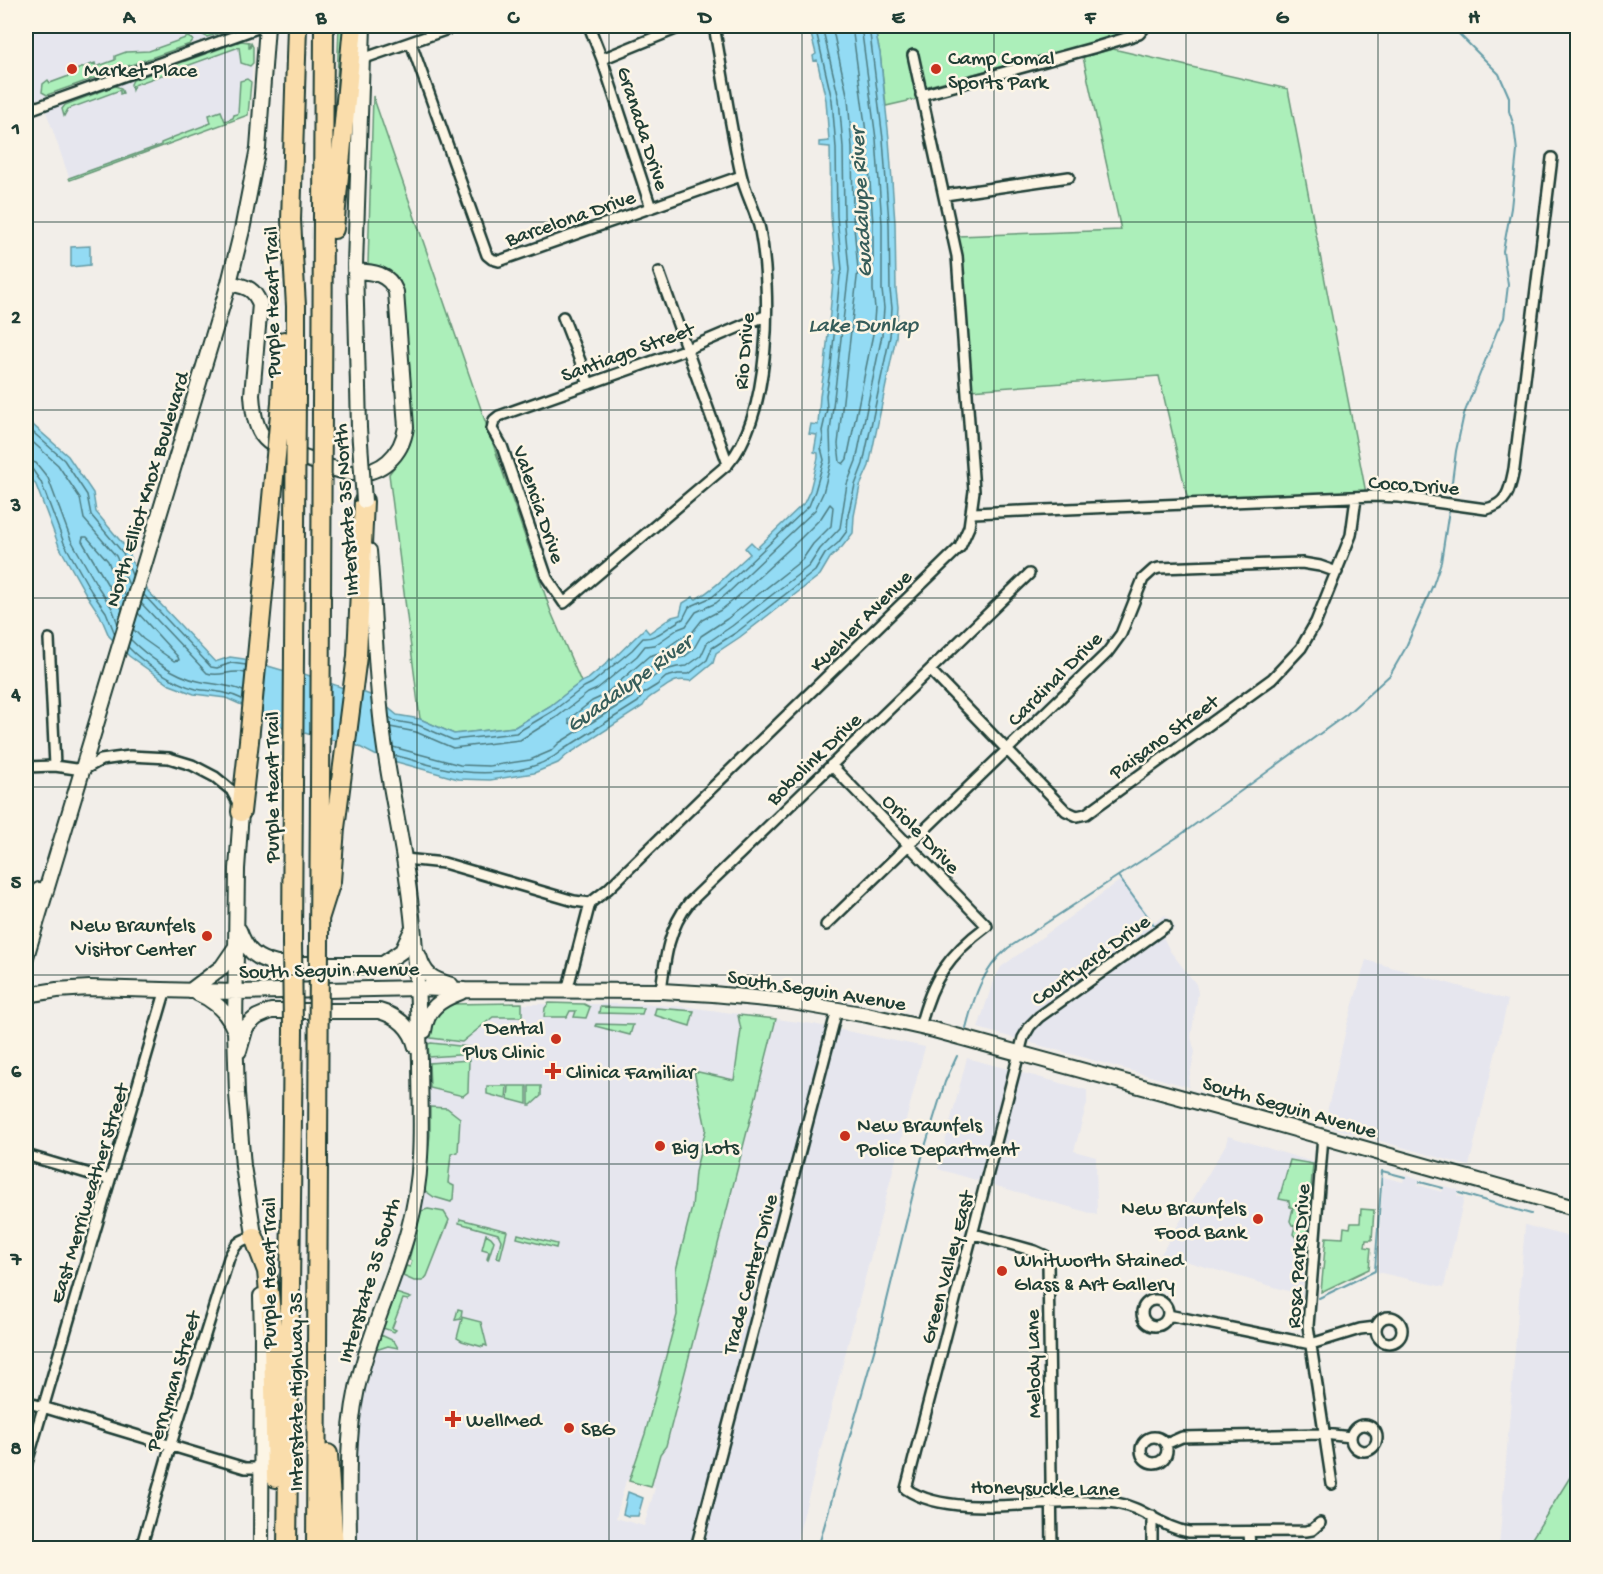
<svg xmlns="http://www.w3.org/2000/svg" width="1603" height="1574" font-family="'Gochi Hand',sans-serif">
<style>
.built{fill:#e6e6ee;fill-rule:evenodd}
.green{fill:#acefba;stroke:#669677;stroke-width:1.5}
.water{fill:#93dbf4;stroke:#659ca7;stroke-width:1.5}
.lines{fill:none;stroke-linecap:round;stroke-linejoin:round}
.shore{stroke:#4d7c81;stroke-width:1.5}
.stream{stroke:#659ca7;stroke-width:2}
.minor-casing{stroke:#1f3d34;stroke-width:14}
.secondary-casing{stroke:#1f3d34;stroke-width:18}
.motorway-casing{stroke:#1f3d34;stroke-width:22}
.minor{stroke:#fcf5e5;stroke-width:9}
.secondary{stroke:#fcf5e5;stroke-width:14}
.motorway{stroke:#faddab;stroke-width:18}
.secondary-bridge-casing{stroke:#1f3d34;stroke-width:18;stroke-linecap:butt}
.motorway-bridge-casing{stroke:#1f3d34;stroke-width:22;stroke-linecap:butt}
.secondary-bridge{stroke:#fcf5e5;stroke-width:14}
.motorway-bridge{stroke:#faddab;stroke-width:18}
.grid{fill:none;stroke:#1f3d34;stroke-width:1.5;stroke-opacity:0.55}
.poi-dot{fill:#c8321e;stroke:#fcf5e5;stroke-width:2}
.labels{text-anchor:middle;stroke-width:5;stroke-linejoin:round;paint-order:stroke}
.poi-label{font-size:21px;fill:#1f3d34;stroke:#fcf5e5;text-anchor:start}
.street-label{font-size:21px;fill:#1f3d34;stroke:#fcf5e5}
.water-label{font-size:22px;font-style:italic;fill:#365d5a;stroke:#fcf5e5}
.neatline{fill:none;stroke:#1f3d34;stroke-width:2}
.grid-label{font-size:20px;text-anchor:middle;font-weight:bold;fill:#1f3d34}
</style>
<rect width="100%" height="100%" fill="#f2eee9"/>
<filter id="ink" filterUnits="userSpaceOnUse"><feTurbulence type="fractalNoise" baseFrequency=".0167" numOctaves="2"/><feDisplacementMap in="SourceGraphic" scale="12" xChannelSelector="R" yChannelSelector="G"/><feConvolveMatrix kernelMatrix="1 2 1 2 8 2 1 2 1" color-interpolation-filters="sRGB"/></filter>
<g filter="url(#ink)">
<path class="built" d="M26 26H241L26 103Z
M241 41H246L252 44 254 50 248 115 70 180 46 111Z
M1122 879 1153 921H1156L1165 915 1175 928 1163 937 1170 951 1196 984 1198 993 1191 1037 1195 1052 1189 1079V1087L978 1028 993 982 1001 967Z
M1366 960 1508 1000 1469 1166 1324 1125 1347 1025Z
M453 1004H641L688 1007 813 1024 925 1047 795 1548H356V1457L362 1399 377 1343 406 1266 410 1267 412 1261 409 1260 420 1213 430 1135 428 1034ZM626 1480 655 1488 644 1526 616 1518Z
M967 1058 1087 1090V1103L1074 1151 1096 1157 1097 1215 938 1169Z
M1228 1136 1313 1162 1302 1295 1161 1254 1226 1144Z
M1405 1175 1420 1179 1418 1185 1442 1192 1444 1186 1459 1190 1457 1196 1464 1198 1444 1287 1377 1272 1383 1177 1403 1182Z
M1525 1225 1577 1239V1466L1526 1548H1499Z"/>
<path class="green" d="M208 26H241L207 37 203 35 201 30Z
M339 26H349L336 108Z
M874 26H1138L1125 34 928 86 914 88 917 99 886 106 880 53Z
M188 37 193 40 190 44 47 95 42 92 43 84 48 80 50 83 69 76 68 73 95 63 96 67 115 60V56L126 52 149 51Z
M241 41 249 42V48H250L251 43 253 47V63L250 66 241 63 239 47 134 85 132 90 131 84 133 80Z
M1113 49 1288 89 1366 493 1188 500 1159 376 970 390 962 265 958 236 1121 230 1083 57Z
M247 79 251 82 248 115 70 180 69 178 161 145V143L171 139V138L211 123 209 115 221 111 225 121 233 118 234 115 238 114 240 81Z
M115 86 121 88 123 93 120 94V90L68 109 64 116 62 109 65 105Z
M373 96 551 612 581 682 550 706 515 727 454 734 420 719 389 474 409 447 413 432 403 287C394 272 385 266 368 264Z
M522 1003V1017H493L462 1042 431 1038V1035L428 1034 433 1014 450 1004Z
M549 1003 584 1004 590 1007 586 1018 574 1017 576 1011H570L567 1017H544L545 1008Z
M600 1007 644 1008 642 1014 599 1013Z
M656 1008 694 1011 690 1026 654 1015Z
M738 1015 776 1019 666 1446 660 1454 651 1487 629 1481 645 1434 677 1315 676 1270 692 1207 695 1172 706 1129 694 1071 734 1080 741 1030Z
M596 1024 632 1025H633L630 1035 595 1026Z
M431 1043 469 1047 472 1054 429 1057 428 1044Z
M469 1060 468 1092 463 1096 430 1088 429 1063Z
M487 1086H507L506 1099 487 1094Z
M509 1086H527V1104L508 1099Z
M529 1086H541V1096L531 1105H529Z
M430 1107 447 1108 460 1118 458 1152 451 1154 448 1183 454 1186 453 1199 451 1202 434 1197 424 1190 430 1135Z
M1290 1160 1313 1164 1306 1244 1296 1241 1297 1239 1293 1234 1295 1226 1292 1225 1290 1221 1293 1208 1290 1207 1289 1201 1279 1199Z
M428 1209 444 1212 449 1220 427 1276 423 1281H414L403 1276 406 1266 410 1267 412 1261 409 1260 421 1211Z
M1361 1209 1374 1210 1372 1240H1366L1365 1247 1371 1248 1369 1269 1321 1292 1326 1237 1343 1238 1344 1227 1350 1228 1351 1223H1360Z
M460 1219 507 1231 500 1259 497 1258 501 1240 498 1234 459 1223Z
M486 1234 491 1237 494 1241 488 1260 487 1259 489 1251 482 1249Z
M518 1234 557 1244 556 1248 517 1238Z
M396 1293 411 1298 408 1300 403 1299 392 1328 396 1330 394 1332 383 1328Z
M458 1309 462 1310 461 1317 481 1322 487 1346 484 1345 483 1347 462 1341 457 1338 462 1319 455 1320Z
M381 1335 394 1341 398 1348 388 1346 379 1349 376 1348Z
M1577 1466V1548H1526Z"/>
<path class="water" d="M809 26H874L880 53 889 139 895 223 896 290 898 307 896 337 869 466 860 486 854 516 853 533 842 547 830 558 820 575 740 637 716 653 713 663 691 681C676 679 674 681 662 689 652 697 649 695 643 706L567 755 558 763 534 773 490 780 458 779 379 757 344 739 329 740 273 724 244 706 226 698 194 694 170 685 129 656 109 636 100 615 86 594 59 546 36 485 26 471V419L68 456 93 493 96 512 128 550 133 564 148 591 215 662 230 657 244 659 285 671H296L349 690 365 693 375 697 397 715 420 719 454 734 515 727 550 706 581 682 588 679 607 663 610 659 612 660 645 628 649 633 672 617 680 615 683 603 693 597 696 599C718 587 730 571 750 554L745 548 751 542 757 548 804 503 810 490 818 458V453L814 452 817 435 809 434 811 424 818 425 820 396 825 365 834 271H836L831 216 830 147 819 146V142L829 141 826 100 817 60 814 61 813 56 816 54Z
M90 246V265L71 267V247Z
M628 1492 643 1498 638 1516H628L623 1514Z"/>
<g class="lines">
<path class="shore" d="M832 26 848 99 852 147 853 216 858 269 838 444 840 462 843 464 847 459 873 334 875 308 873 290V224L867 140 852 26
M26 426 64 460 87 495 91 515 123 553 132 575
M26 436 58 465 80 498 84 519 116 556 129 585
M26 460 36 463 48 478 71 540 98 587 112 608 118 624
M26 468 32 469 41 482 64 543 91 591 106 612 115 634
M830 504 833 507 831 526 813 544 802 560 727 619 701 636 693 650 684 657 659 662 633 680 626 691 572 724 569 723V719L592 701 603 696 649 656 659 653 682 637 691 634 702 620 721 610 735 599 799 540 821 518Z
M144 595 211 667 217 668 231 663 246 665
M141 603 207 673C220 678 230 669 245 673
M122 609 82 541 83 537H87L108 561 113 574 126 597
M133 629 143 639 174 661 179 660 178 657 138 613
M130 639C147 656 174 676 198 681 214 685 228 684 243 691
M128 647C143 663 175 684 196 689 214 692 226 691 242 699
M389 717 395 721 418 725 453 740 516 733 553 711 584 687 592 683 632 650 643 638C658 639 669 625 683 619L689 607 712 597 725 586 809 506 815 491 824 460 821 448 823 437 822 431 827 409 826 395 831 366 840 276 842 270 837 216 836 148 832 100 815 26
M390 727 416 732 453 748 520 740 557 717 588 693 597 689 637 656 645 646 655 645 678 629 686 626 696 612 716 603 730 591 815 510 823 493 831 462 830 432 849 270 844 216 843 147 839 99 822 26
M393 747 460 765 489 766 530 760 551 751 559 743 632 697 639 687 662 671 677 667 687 666 701 656 707 643 732 626 809 566 820 549 840 528 847 484 856 461 882 335 884 308 882 290V224L876 139 861 26
M394 755C443 768 466 778 518 770 535 767 550 761 564 749L638 702 644 693 657 685 666 677 678 674H689L707 660 712 648 737 632 815 571 825 554 838 543 847 531 848 515 855 485 863 464 890 336 892 308 890 290 889 223 883 139 869 26"/>
<path class="stream" d="M1450 497 1456 451 1464 414 1497 331 1504 318 1508 285 1503 251 1511 208 1517 151 1514 126 1509 111V97L1499 74 1451 26
M1118 876 1154 925
M966 1028C974 997 982 970 1008 948L1179 836 1347 714 1390 675 1405 649 1433 585 1441 562 1449 510
M1420 1182 1443 1188
M1459 1193 1531 1214
M1575 1226 1578 1227
M1319 1298 1375 1271 1382 1171 1405 1177
M818 1548 878 1337 923 1153 945 1082 957 1056"/>
<g class="minor-casing">
<path id="minor" d="M589 26 602 59 651 208
M714 26C723 75 730 125 741 174 745 193 756 211 760 230 772 292 771 415 728 464L564 603 547 578 502 446 492 429 494 420 499 416 687 349 765 316
M411 43 487 255 492 259 499 261 741 176
M362 59 457 26
M602 59 683 26
M921 95 1093 48 1139 34 1146 26
M26 111 263 26
M945 195 1069 177
M659 272 728 464
M563 317 589 384
M973 513 1374 496 1399 497 1486 509C1508 504 1510 489 1514 469L1552 158
M49 639 55 766
M930 670 1066 811 1077 816 1086 814 1272 679 1301 648 1316 622 1351 535 1356 498
M831 765 987 926C948 955 932 979 920 1027
M26 767 55 766 83 770 101 760 130 756 169 758 192 765 215 777 231 790 239 805
M405 859 444 863 574 901 590 903 608 889 960 547 969 527 974 491 957 256 913 55
M826 925 1107 653 1121 634 1143 579 1153 570 1159 568 1302 563 1320 566 1337 572
M1166 926 1039 1017 1030 1026 1023 1038 906 1489C955 1522 1058 1496 1116 1503 1143 1507 1162 1528 1189 1532L1306 1531 1312 1530 1320 1523
M567 991 590 903
M661 991C665 959 668 929 689 903L1029 574
M1323 1136 1308 1326 1332 1484
M26 1155 110 1180
M974 1234 1035 1251 1046 1256 1048 1261 1052 1548
M1142 1313a13 13 0 1 1 26 0a13 13 0 1 1-26 0Z
M1168 1315 1311 1344 1360 1329 1376 1327
M1376 1330a13 13 0 1 1 26 0a13 13 0 1 1-26 0Z
M26 1402 245 1468H261
M1351 1438a13 13 0 1 1 26 0a13 13 0 1 1-26 0Z
M1141 1450a13 13 0 1 1 26 0a13 13 0 1 1-26 0Z
M1166 1444 1182 1437 1324 1434 1351 1437
M26 1466 166 989
M1152 1516V1548
M1249 1532 1250 1548
M141 1548 171 1444 229 1258C235 1245 239 1239 254 1237
M696 1548 837 1010"/>
</g>
<g class="secondary-casing">
<path id="secondary" d="M229 283C246 287 253 287 260 304L252 395C253 408 254 423 262 435 272 449 292 453 307 459 321 463 337 472 352 473 381 475 402 455 406 427L396 292C389 273 373 272 355 271
M359 428 355 265 363 26
M241 812 237 869 235 1030 237 1094 243 1166 256 1247
M26 912 39 890
M239 930C246 950 255 959 277 964H383L402 951 411 932
M419 956C425 976 432 979 451 985
M26 957 229 283 242 230 258 148 267 26
M190 991 222 967 235 948
M197 993C214 1000 227 1012 234 1029
M26 995 57 990 89 988 236 992 418 988 465 990 661 991 713 994 786 1001 867 1015 934 1030 1242 1114 1578 1209
M424 1031C427 1008 440 1000 461 992
M239 1051 246 1027 251 1022 257 1017 271 1011H379C398 1016 411 1027 416 1047
M261 1296 262 1335 261 1548
M349 1548C349 1490 345 1429 361 1372 381 1297 417 1238 420 1157 422 1125 420 1093 420 1061 418 1007 417 953 410 899 404 848 392 799 385 749 375 683 375 617 369 551"/>
</g>
<g class="motorway-casing">
<path id="motorway" d="M334 229 353 26
M296 397V306L291 220 297 26
M281 403 284 341
M322 407 324 26
M241 812 249 741
M319 919 331 881 335 828 357 656 364 501
M292 942 293 783
M319 943 320 789
M254 1237 267 1271 270 1304 273 1342 276 1478
M328 1454 334 1548
M287 1548 293 1030
M316 1548 318 1156"/>
</g>
<use href="#minor" class="minor"/>
<use href="#secondary" class="secondary"/>
<use href="#motorway" class="motorway"/>
<g class="secondary-bridge-casing">
<path id="secondary-bridge" d="M359 428 364 501"/>
</g>
<g class="motorway-bridge-casing">
<path id="motorway-bridge" d="M249 741 281 403
M293 783 296 397
M320 789 322 407
M292 942 293 1030
M318 1156 319 943"/>
</g>
<use href="#secondary-bridge" class="secondary-bridge"/>
<use href="#motorway-bridge" class="motorway-bridge"/>
</g>
</g>
<path class="grid" d="M225 26V1548M417 26V1548M609 26V1548M802 26V1548M994 26V1548M1186 26V1548M1378 26V1548M26 222H1578M26 410H1578M26 598H1578M26 787H1578M26 975H1578M26 1164H1578M26 1352H1578"/>
<g class="poi-dot">
<circle cx="72" cy="69" r="6"/>
<circle cx="936" cy="69" r="6"/>
<circle cx="207" cy="936" r="6"/>
<circle cx="556" cy="1039" r="6"/>
<path d="M550 1062h6v6h6v6h-6v6h-6v-6h-6v-6h6z"/>
<circle cx="845" cy="1136" r="6"/>
<circle cx="660" cy="1146" r="6"/>
<circle cx="1258" cy="1219" r="6"/>
<circle cx="1002" cy="1271" r="6"/>
<path d="M450 1410h6v6h6v6h-6v6h-6v-6h-6v-6h6z"/>
<circle cx="569" cy="1428" r="6"/>
</g>
<g class="labels">
<g class="poi-label">
<text x="948" y="64">Camp Comal<tspan x="948" dy="24">Sports Park</tspan></text>
<text x="84" y="76">Market Place</text>
<text x="195" y="931" text-anchor="end">New Braunfels<tspan x="195" dy="24">Visitor Center</tspan></text>
<text x="544" y="1034" text-anchor="end">Dental<tspan x="544" dy="24">Plus Clinic</tspan></text>
<text x="566" y="1078">Clinica Familiar</text>
<text x="857" y="1131">New Braunfels<tspan x="857" dy="24">Police Department</tspan></text>
<text x="672" y="1153">Big Lots</text>
<text x="1246" y="1214" text-anchor="end">New Braunfels<tspan x="1246" dy="24">Food Bank</tspan></text>
<text x="1014" y="1266">Whitworth Stained<tspan x="1014" dy="24">Glass &amp; Art Gallery</tspan></text>
<text x="466" y="1426">WellMed</text>
<text x="581" y="1435">SBG</text>
</g>
<g class="street-label">
<text transform="translate(644 128) rotate(72)" y="7">Granada Drive</text>
<text transform="translate(570 217) rotate(-19)" y="7">Barcelona Drive</text>
<text transform="translate(271 302) rotate(-91)" y="7">Purple Heart Trail</text>
<text transform="translate(627 351) rotate(-20)" y="7">Santiago Street</text>
<text transform="translate(743 351) rotate(-85)" y="7">Rio Drive</text>
<text transform="translate(1414 484) rotate(4)" y="7">Coco Drive</text>
<text transform="translate(146 489) rotate(-73)" y="7">North Elliot Knox Boulevard</text>
<text transform="translate(540 504) rotate(71)" y="7">Valencia Drive</text>
<text transform="translate(345 510) rotate(-94)" y="7">Interstate 35 North</text>
<text transform="translate(860 620) rotate(-45)" y="7">Kuehler Avenue</text>
<text transform="translate(1054 678) rotate(-45)" y="7">Cardinal Drive</text>
<text transform="translate(1163 736) rotate(-36)" y="7">Paisano Street</text>
<text transform="translate(813 758) rotate(-44)" y="7">Bobolink Drive</text>
<text transform="translate(271 787) rotate(-90)" y="7">Purple Heart Trail</text>
<text transform="translate(922 833) rotate(46)" y="7">Oriole Drive</text>
<text transform="translate(1090 959) rotate(-36)" y="7">Courtyard Drive</text>
<text transform="translate(329 969) rotate(-1)" y="7">South Seguin Avenue</text>
<text transform="translate(817 989) rotate(9)" y="7">South Seguin Avenue</text>
<text transform="translate(1290 1106) rotate(16)" y="7">South Seguin Avenue</text>
<text transform="translate(88 1193) rotate(-73)" y="7">East Merriweather Street</text>
<text transform="translate(1297 1256) rotate(-86)" y="7">Rosa Parks Drive</text>
<text transform="translate(946 1267) rotate(-75)" y="7">Green Valley East</text>
<text transform="translate(268 1273) rotate(-90)" y="7">Purple Heart Trail</text>
<text transform="translate(749 1274) rotate(-75)" y="7">Trade Center Drive</text>
<text transform="translate(368 1280) rotate(-73)" y="7">Interstate 35 South</text>
<text transform="translate(1032 1364) rotate(-91)" y="7">Melody Lane</text>
<text transform="translate(172 1381) rotate(-73)" y="7">Perryman Street</text>
<text transform="translate(295 1392) rotate(-90)" y="7">Interstate Highway 35</text>
<text transform="translate(1045 1487) rotate(1)" y="7">Honeysuckle Lane</text>
</g>
<g class="water-label">
<text transform="translate(859 203) rotate(-93)" y="8">Guadalupe River</text>
<text x="863" y="331">Lake Dunlap</text>
<text transform="translate(628 682) rotate(-36)" y="8">Guadalupe River</text>
</g>
</g>
<rect width="1603" height="1574" fill="none" stroke="#fcf5e5" stroke-width="66"/>
<rect x="33" y="33" width="1537" height="1508" class="neatline"/>
<g class="grid-label">
<text x="129" y="23">A</text>
<text x="321" y="23">B</text>
<text x="513" y="23">C</text>
<text x="705" y="23">D</text>
<text x="898" y="23">E</text>
<text x="1090" y="23">F</text>
<text x="1282" y="23">G</text>
<text x="1474" y="23">H</text>
<text x="16" y="134">1</text>
<text x="16" y="323">2</text>
<text x="16" y="511">3</text>
<text x="16" y="700">4</text>
<text x="16" y="888">5</text>
<text x="16" y="1077">6</text>
<text x="16" y="1265">7</text>
<text x="16" y="1454">8</text>
</g>
</svg>
